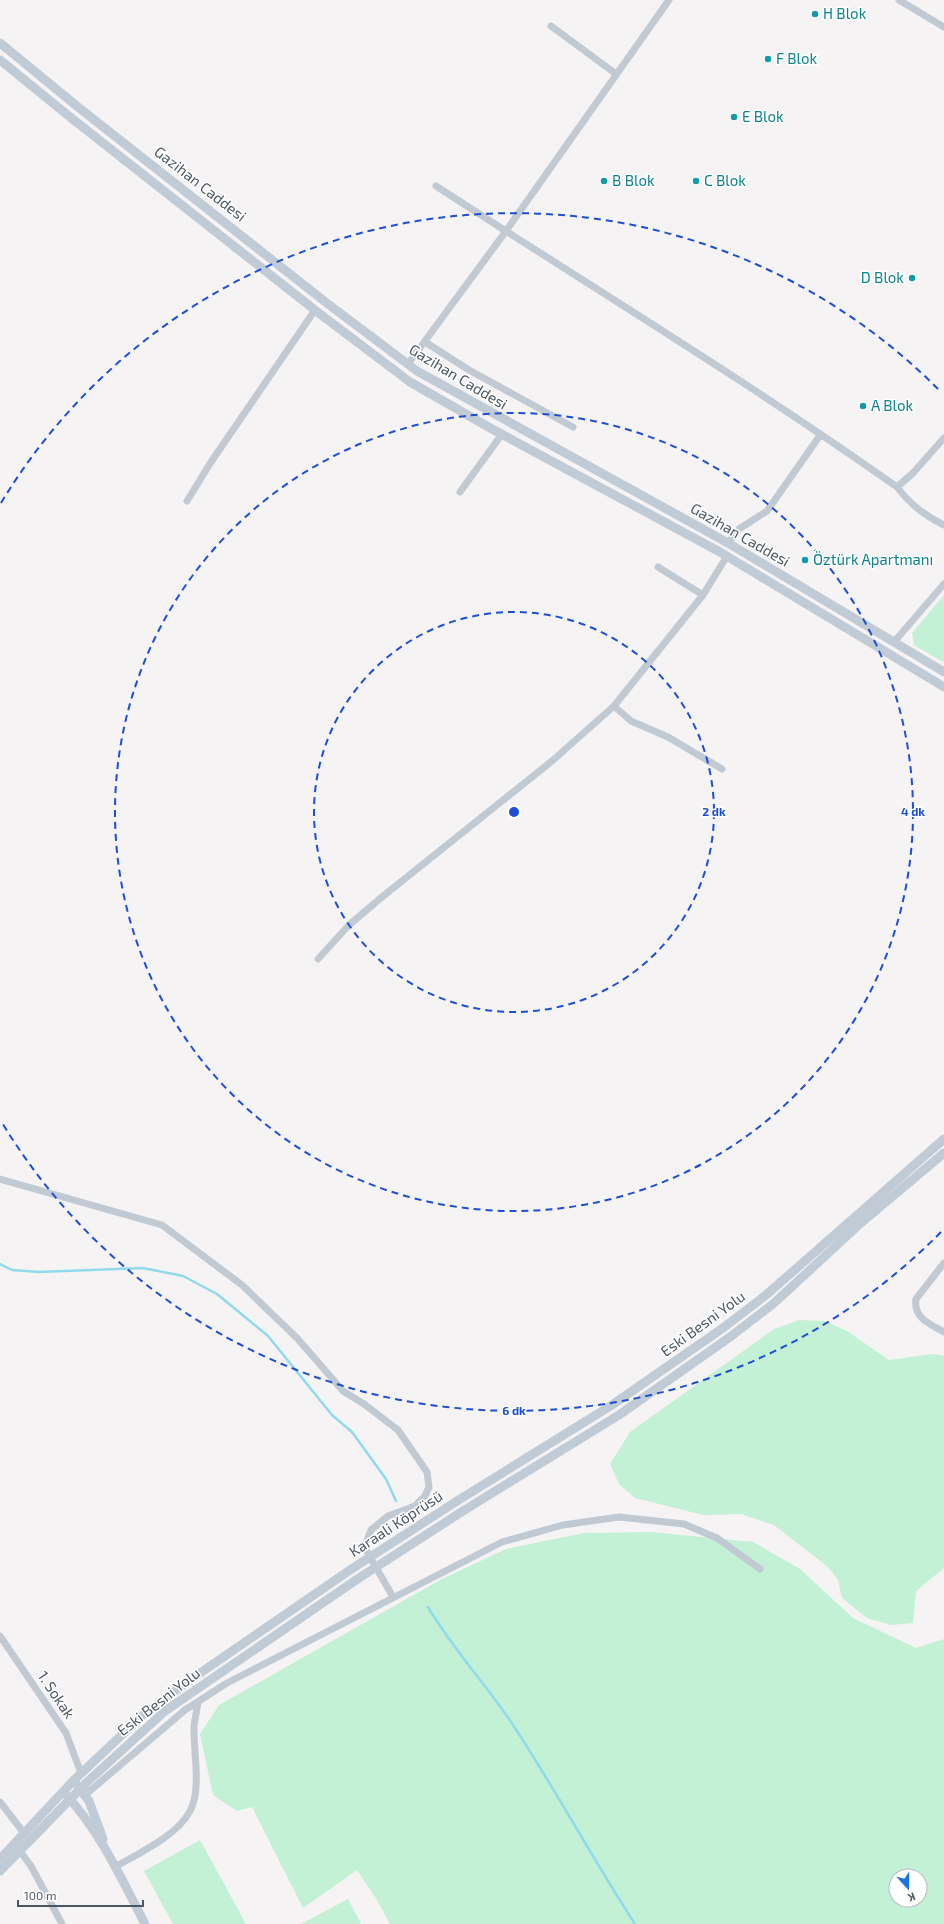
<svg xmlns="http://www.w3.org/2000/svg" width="944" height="1924" font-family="'Exo 2',sans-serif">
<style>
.green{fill:#c3f1d5;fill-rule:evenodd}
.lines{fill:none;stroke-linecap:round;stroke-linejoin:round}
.stream{stroke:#90daee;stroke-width:2.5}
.street{stroke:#c1cad2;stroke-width:7}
.secondary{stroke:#c1cbd6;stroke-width:9}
.secondary-bridge{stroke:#c1cbd6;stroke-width:9}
.ring{fill:none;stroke:#1d4ed8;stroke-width:2;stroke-dasharray:7 5}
.culture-dot{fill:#0f9aa8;stroke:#fff;stroke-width:1.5}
.labels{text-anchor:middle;stroke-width:3;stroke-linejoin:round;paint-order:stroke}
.culture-label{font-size:15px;fill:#0d838f;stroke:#fff;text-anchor:start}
.street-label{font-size:15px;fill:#4a5661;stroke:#fff}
.centre{fill:#1d4ed8;stroke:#fff;stroke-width:2}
.ring-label{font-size:12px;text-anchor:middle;font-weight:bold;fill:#1d4ed8;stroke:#fff;stroke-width:3;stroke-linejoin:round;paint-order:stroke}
</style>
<rect width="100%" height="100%" fill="#f5f3f3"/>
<path class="green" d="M944 595V661L943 662 914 645 912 633Z
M799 1320 824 1321 847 1331 889 1360 933 1354 944 1356V1568L916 1591 913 1623 891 1625 867 1618 842 1598 838 1580 828 1567 774 1525 741 1514 703 1515 635 1498 619 1484 610 1464 630 1432 774 1329Z
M651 1532 753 1542 800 1569 853 1618 916 1648 944 1639V1924H390L377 1900 357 1870 303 1908 252 1807 237 1811 213 1795 200 1734 219 1705 440 1580 506 1549 584 1533ZM896 1876H920V1900H896Z
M200 1840 246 1924H173L144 1871Z
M348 1899 361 1924H301Z"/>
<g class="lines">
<path class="stream" d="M0 1264 12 1270 39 1272 143 1268 183 1276 217 1294 268 1336 332 1415 352 1432 386 1479 396 1501
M428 1607C452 1648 485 1683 511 1722 555 1788 592 1858 635 1924"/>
<path class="street" d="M899 0 944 27
M551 26 616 74
M436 186C590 286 747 381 897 487 909 503 925 516 944 525
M425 342 469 370 573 427
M408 364 506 231 669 0
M897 487 913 473 944 438
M460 492 502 434
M187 501 211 462 315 310
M728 543 739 529 767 511 821 434
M658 567 703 595
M894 642 944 584
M614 706 631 721 668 737 722 769
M318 959 349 925 382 897 552 761 614 706 703 595 727 556
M0 1179 162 1225 242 1285 297 1338 343 1391 364 1404 398 1430 427 1472 429 1487 425 1496 415 1506 388 1516 371 1530 366 1543V1550L393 1597
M944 1263 916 1299C913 1318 930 1324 944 1332
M0 1636 66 1733 81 1773
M85 1795 185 1710 227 1683 502 1542 563 1525 619 1517 684 1524 717 1538 760 1569
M0 1802 24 1833
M20 1851 31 1866 62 1924
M115 1867C139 1853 177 1836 190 1811 202 1790 193 1750 194 1726 195 1718 197 1710 198 1702"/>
<path class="secondary" d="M0 43 78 107 328 304 417 371 728 543 944 672
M0 60 70 117 320 314 410 382 492 429 720 552 944 687
M457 1501 612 1405 723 1328 766 1295 944 1139
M463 1511 619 1415 730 1337 773 1304 862 1222 944 1153
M77 1785 89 1801 103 1839
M67 1796C101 1833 122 1880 145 1924
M0 1859 74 1780 143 1715 190 1680 350 1570
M0 1871 86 1783 165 1711 356 1580"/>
<path class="secondary-bridge" d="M350 1570 457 1501
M356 1580 463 1511"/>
</g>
<g class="ring">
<circle cx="514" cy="812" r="200"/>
<circle cx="514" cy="812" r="399"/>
<path d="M941 1232A599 599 0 0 1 1 1121M1 503A599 599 0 0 1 941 392"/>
</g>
<g class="culture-dot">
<circle cx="815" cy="14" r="4"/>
<circle cx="768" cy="59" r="4"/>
<circle cx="734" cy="117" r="4"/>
<circle cx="604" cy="181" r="4"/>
<circle cx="696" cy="181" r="4"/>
<circle cx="912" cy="278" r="4"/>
<circle cx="863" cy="406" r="4"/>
<circle cx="805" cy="560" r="4"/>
</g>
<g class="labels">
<g class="culture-label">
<text x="823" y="19">H Blok</text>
<text x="776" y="64">F Blok</text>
<text x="742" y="122">E Blok</text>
<text x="612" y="186">B Blok</text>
<text x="704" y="186">C Blok</text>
<text x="904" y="283" text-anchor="end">D Blok</text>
<text x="871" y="411">A Blok</text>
<text x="813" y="565">Öztürk Apartmanı</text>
</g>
<g class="street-label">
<text transform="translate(200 184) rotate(38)" y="5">Gazihan Caddesi</text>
<text transform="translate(458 377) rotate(31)" y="5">Gazihan Caddesi</text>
<text transform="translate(740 535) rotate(30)" y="5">Gazihan Caddesi</text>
<text transform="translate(703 1324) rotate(-36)" y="5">Eski Besni Yolu</text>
<text transform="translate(396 1524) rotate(-33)" y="5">Karaali Köprüsü</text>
<text transform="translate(56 1695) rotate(56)" y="5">1. Sokak</text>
<text transform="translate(159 1702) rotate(-38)" y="5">Eski Besni Yolu</text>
</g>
</g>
<circle cx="514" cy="812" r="6" class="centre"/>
<g class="ring-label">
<text x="714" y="816">2 dk</text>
<text x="913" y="816">4 dk</text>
<text x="514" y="1415">6 dk</text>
</g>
<g transform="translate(908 1888) rotate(159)"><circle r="19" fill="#ffffff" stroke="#b7bbc0"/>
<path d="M0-3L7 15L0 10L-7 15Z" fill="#1a73e8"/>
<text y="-6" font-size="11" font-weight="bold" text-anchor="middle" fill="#4a5661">K</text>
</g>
<path d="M18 1900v6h125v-6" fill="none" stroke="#4a5661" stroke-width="2"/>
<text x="24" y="1900" font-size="12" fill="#4a5661" stroke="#ffffff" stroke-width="3" paint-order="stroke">100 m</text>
</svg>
